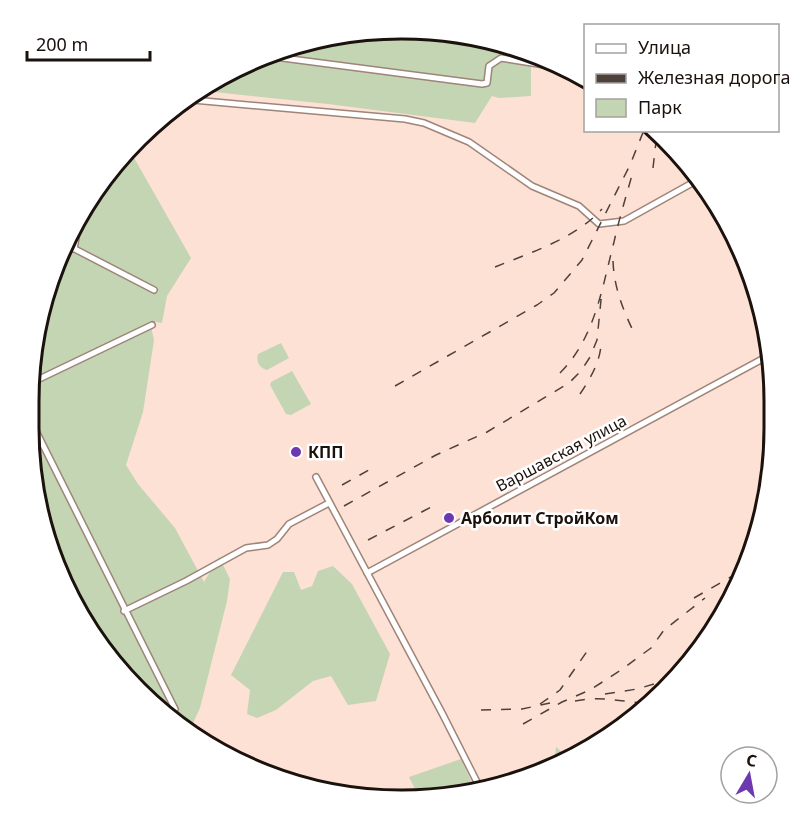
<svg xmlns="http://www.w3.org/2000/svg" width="803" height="829" font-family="'Noto Sans',sans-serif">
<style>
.green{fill:#c4d5b4}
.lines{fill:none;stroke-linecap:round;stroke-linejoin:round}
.street-casing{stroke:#9e8479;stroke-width:8}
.street{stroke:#fff;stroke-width:5}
.rail{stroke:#4e403a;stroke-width:1.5;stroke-dasharray:10 10;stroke-linecap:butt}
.poi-dot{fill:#6d39b0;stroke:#fff;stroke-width:2}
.labels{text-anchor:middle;stroke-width:5;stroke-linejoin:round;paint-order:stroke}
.poi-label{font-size:16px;font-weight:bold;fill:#1b110d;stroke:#fff;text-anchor:start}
.street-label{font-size:16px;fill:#1b110d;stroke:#fff}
.rim{fill:none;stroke:#1b110d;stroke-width:3}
</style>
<rect width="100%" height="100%" fill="#fde1d5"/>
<path class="green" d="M377 29 521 48 549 64 531 63V96L499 98 492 96 475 123 328 104 205 91 236 67Z
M129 149 191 258 167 296 162 323 155 322 35 378 48 281 121 156Z
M151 327 154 340 143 412 126 465 138 484 175 528 204 582 219 557 230 579 227 601 200 708 193 723 187 726 155 708 92 635 57 571 29 428 34 384Z
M281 343 289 358 267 370C259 368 256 361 258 354Z
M292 371 311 404 291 415 286 414 270 385 271 382Z
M333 566 352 584 390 654 376 701 348 705 331 676 313 681 276 710 257 718 247 714 250 690 231 675 283 572H294L301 590 312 586 318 571Z
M556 747 570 759 542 769 545 763 555 756Z
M461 759 474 787 426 800 420 799 409 777Z"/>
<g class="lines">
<g class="street-casing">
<path id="street" d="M275 57 482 84 487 83 489 66 501 58 551 66
M521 60 522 49
M193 100 405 119 424 123 469 142 532 186 579 206 599 224 624 221 694 182
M69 246 154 290
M74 249 77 232
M35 381 152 325
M30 419 175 709 163 712
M316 477 442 713 479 786
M367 573 768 356
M124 611 186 581 246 548 268 545 277 539 289 524 329 503"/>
</g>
<use href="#street" class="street"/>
<path class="rail" d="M653 168 657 133
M613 261C614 289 624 312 636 337
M495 267C532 252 576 238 602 209
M560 373C595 338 602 288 614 242 619 219 626 197 632 175
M395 386 537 305 554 293 582 260 630 165 644 130
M580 394C590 379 599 364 601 346
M342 485 376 466
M344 506 436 455 487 432 569 383 581 371 590 357 597 340 602 290
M368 540 435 505
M694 598 741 571
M605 694 637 689 678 677
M575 701C598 696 620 701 643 703
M540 704 560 690 588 650
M481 710 522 709 550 703
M523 724 562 702 590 690 621 670 651 648 664 630 705 598"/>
</g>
<g class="poi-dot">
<circle cx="296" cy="452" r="6"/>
<circle cx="449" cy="518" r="6"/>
</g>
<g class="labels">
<g class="poi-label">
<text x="308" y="458">КПП</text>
<text x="461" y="524">Арболит СтройКом</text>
</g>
<g class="street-label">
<text transform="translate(561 453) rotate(-28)" y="6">Варшавская улица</text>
</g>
</g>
<path d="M0 0H803V829H0ZM401 39H402A362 362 0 0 1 764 401V428A362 362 0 0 1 402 790H401A362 362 0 0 1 39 428V401A362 362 0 0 1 401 39Z" fill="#fff" fill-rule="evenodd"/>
<path class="rim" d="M401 39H402A362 362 0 0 1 764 401V428A362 362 0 0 1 402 790H401A362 362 0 0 1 39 428V401A362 362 0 0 1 401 39Z"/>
<rect x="584" y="24" width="195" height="108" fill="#ffffff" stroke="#a4a09e" stroke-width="1.5"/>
<rect x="596" y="44" width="30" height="9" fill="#ffffff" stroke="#a4a09e" stroke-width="1.5"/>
<text x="638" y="54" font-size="18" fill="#1b110d">Улица</text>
<rect x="596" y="74" width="30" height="9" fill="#4e403a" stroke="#a4a09e" stroke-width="1.5"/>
<text x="638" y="84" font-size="18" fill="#1b110d">Железная дорога</text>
<rect x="596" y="99" width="30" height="18" fill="#c4d5b4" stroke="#a4a09e" stroke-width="1.5"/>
<text x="638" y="114" font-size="18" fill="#1b110d">Парк</text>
<g transform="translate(749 775) rotate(10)"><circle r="28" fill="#ffffff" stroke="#a4a09e" stroke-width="1.5"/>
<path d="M0-4.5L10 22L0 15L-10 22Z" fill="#6d39b0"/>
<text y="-9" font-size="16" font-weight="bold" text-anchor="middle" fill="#1b110d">С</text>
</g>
<path d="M27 51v9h123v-9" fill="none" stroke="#1b110d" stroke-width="3"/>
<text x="36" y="51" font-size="18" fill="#1b110d" stroke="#ffffff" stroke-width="4.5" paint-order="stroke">200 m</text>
</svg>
